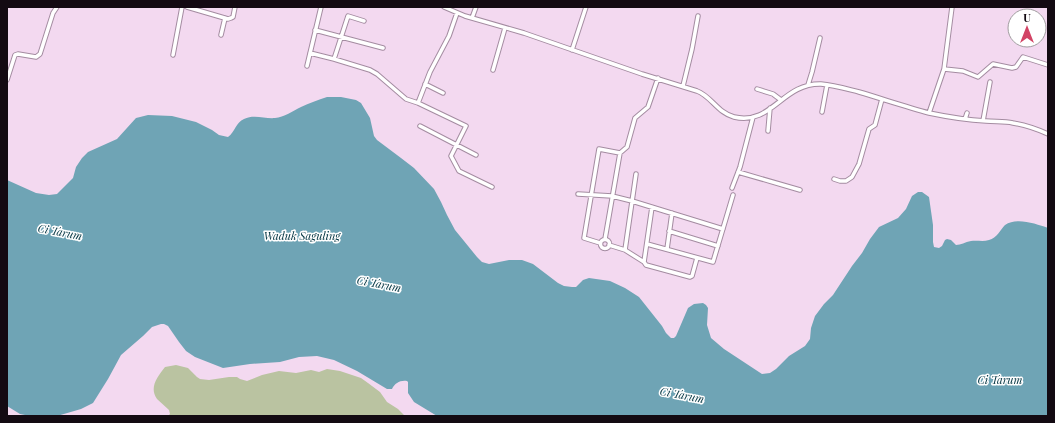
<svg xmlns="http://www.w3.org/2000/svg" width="1055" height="423" font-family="'Playfair Display',serif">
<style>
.green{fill:#bac3a1}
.water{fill:#6fa4b5}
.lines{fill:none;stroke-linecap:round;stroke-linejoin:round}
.minor-casing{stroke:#a48ca1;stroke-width:5.5}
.minor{stroke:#fff;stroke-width:3.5}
.labels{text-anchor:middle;stroke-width:3;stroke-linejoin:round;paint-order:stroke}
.water-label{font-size:11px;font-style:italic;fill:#003340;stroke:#fff}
</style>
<rect width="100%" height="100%" fill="#f3d9f0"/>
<path class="green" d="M176 365 188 368 197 377 200 379 209 380 229 377H237L240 379 247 381 262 375 279 371 296 373 311 370 319 372 327 369 340 371 361 378 368 383 380 392 387 402 398 409 405 416H168L170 414 169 410C165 406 161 403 157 399 149 388 157 377 165 367Z"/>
<path class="water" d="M327 97H341L356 100 361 103 370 118 374 136 377 140 401 158 414 168 434 189 441 202 447 215 455 230 464 241 477 257 482 262 489 264 509 260H522L533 264 558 283 564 286 572 287H576L583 280 589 278 610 281 625 288 639 297 662 326 666 333 671 338H674L676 336 688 308 694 304 703 303 706 305 708 308 707 325 711 338 724 349 762 374 770 373 776 369 789 356 805 346 810 339 811 328 815 316 824 304 833 295 852 266 862 253 870 239 879 227 898 218 906 209 912 196 918 192H922L929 197 933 225V242L934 247 939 248 942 246 945 240 947 239 951 240 956 245C961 245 965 242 971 241 977 240 983 242 989 240 997 238 1000 230 1005 225 1017 217 1036 224 1048 228V416H437L414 402 408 393V382L407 381C400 380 395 383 392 389H387L357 371 334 360 317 356 299 357 280 362 250 364 223 368 195 357 186 351 179 342 168 326 164 324H161L152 327 143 336 121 355 114 368 108 379 93 403 81 409 57 416H30L20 414 7 406V180L36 193 49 195 57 194 73 178 76 167 82 158 88 152 117 139 136 118 148 115 172 116 196 122 212 130 219 135 228 137C235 132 236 122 244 119 254 114 265 119 275 118 284 117 293 111 301 107 309 103 318 100 327 97Z"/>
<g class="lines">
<g class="minor-casing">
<path id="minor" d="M187 7 228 19 231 18 233 17 235 7
M444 7 465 16 524 33 642 74 697 91C711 96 718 113 734 117 772 126 782 83 821 84 834 85 847 89 859 92 883 99 906 107 929 113 948 117 967 120 986 121 995 122 1004 121 1013 123 1025 125 1037 129 1048 134
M472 18 476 7
M315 30 383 48
M221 35 225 18
M572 50 586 7
M310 53 334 59 370 70 377 74 406 99 418 103 466 126 451 156 459 171 492 187
M173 55 182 7
M334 59 348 16 364 21
M307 66 321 7
M944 69 963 71 978 77 993 64 1012 68 1016 67 1023 57 1048 65
M493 70 505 28
M7 80 15 55 18 54 36 57 40 54 53 13 57 7
M425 84 443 93
M808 85 812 72 820 38
M683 86 692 49 698 16
M757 89 773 94 781 100
M418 103 430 72 449 36 457 13
M822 112 827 85
M929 113 944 69 952 7
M965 119 967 113
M983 121 990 82
M420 126 476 155
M768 131 770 108
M738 172 800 190
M834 179 840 181H846L852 177 859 164 869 129 875 125 882 99
M732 188 740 167 753 117
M578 194 612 196 632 201 723 229
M669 231 718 246
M605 239 620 153 627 147 635 118 648 107 658 78
M600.5 244a4.5 4.5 0 1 1 9 0a4.5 4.5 0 1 1-9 0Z
M600 243 584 238 599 149 620 153
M647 244 713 262 733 195
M609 245 625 250 644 262 646 265 690 277 692 276 697 258
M667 249 672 213
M625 250 636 174
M644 262 652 207"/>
</g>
<use href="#minor" class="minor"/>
</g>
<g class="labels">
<g class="water-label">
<text transform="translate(60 232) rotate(11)" y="4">Ci Tarum</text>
<text x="302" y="240">Waduk Saguling</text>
<text transform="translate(379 284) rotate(11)" y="4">Ci Tarum</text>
<text x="1000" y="384">Ci Tarum</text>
<text transform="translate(682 395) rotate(11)" y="4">Ci Tarum</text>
</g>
</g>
<rect width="1055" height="423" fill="none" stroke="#130a12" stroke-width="16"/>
<g transform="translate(1027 28)"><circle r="19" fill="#ffffff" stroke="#a19da0"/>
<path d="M0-3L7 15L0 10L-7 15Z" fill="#d24365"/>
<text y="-6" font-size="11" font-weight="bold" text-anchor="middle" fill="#130a12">U</text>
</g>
</svg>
